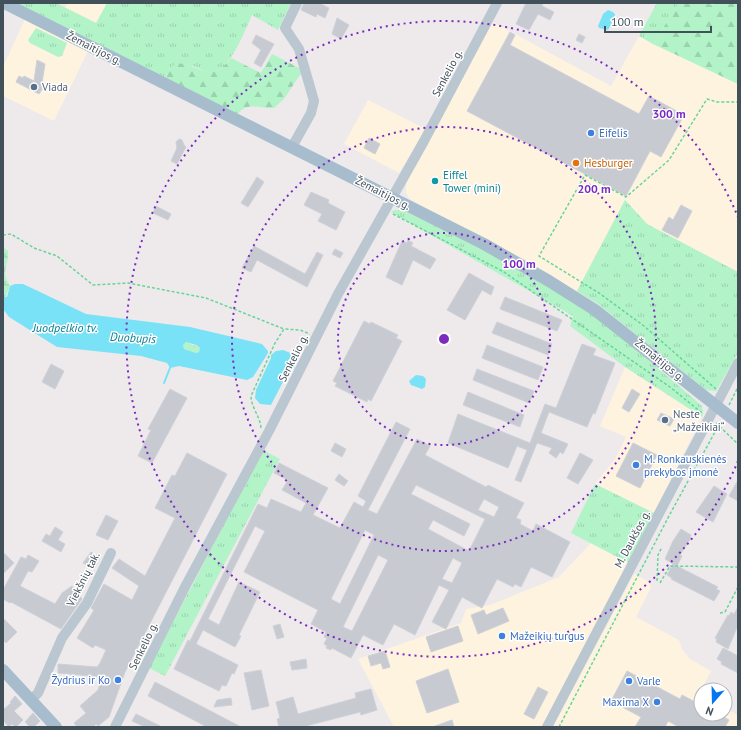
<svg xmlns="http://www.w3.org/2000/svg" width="741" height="730" font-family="'PT Sans',sans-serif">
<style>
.commercial{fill:#fef3df}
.grass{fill:url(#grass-tufts)}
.forest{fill:url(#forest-firs)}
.wetland{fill:url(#wetland-marsh)}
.water{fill:#79e2f6;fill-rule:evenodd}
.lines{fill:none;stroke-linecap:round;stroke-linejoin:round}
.stream{stroke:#79e2f6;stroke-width:2}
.building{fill:#c7cad1;stroke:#ced1d8;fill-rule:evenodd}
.path{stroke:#66d599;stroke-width:1.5;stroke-dasharray:3 2;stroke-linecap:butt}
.minor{stroke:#bac7d0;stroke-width:10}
.major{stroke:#a7bdce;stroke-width:12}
.ring{fill:none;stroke:#7b2cbf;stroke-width:2;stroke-dasharray:2 4}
.service-dot{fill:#5c6f8a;stroke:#fff;stroke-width:1.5}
.shop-dot{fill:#3f7fe0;stroke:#fff;stroke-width:1.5}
.food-dot{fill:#e8710a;stroke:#fff;stroke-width:1.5}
.culture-dot{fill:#0f9aa8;stroke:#fff;stroke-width:1.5}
.labels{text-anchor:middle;stroke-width:3;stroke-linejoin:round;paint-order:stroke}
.street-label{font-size:11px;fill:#42505a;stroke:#fff}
.service-label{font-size:11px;fill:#4e5e75;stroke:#fff;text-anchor:start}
.shop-label{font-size:11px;fill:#366cbe;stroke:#fff;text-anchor:start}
.food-label{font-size:11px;fill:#c56008;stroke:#fff;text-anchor:start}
.culture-label{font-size:11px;fill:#0d838f;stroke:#fff;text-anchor:start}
.water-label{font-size:12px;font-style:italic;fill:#038097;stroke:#fff}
.centre{fill:#7b2cbf;stroke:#fff;stroke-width:2}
.ring-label{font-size:12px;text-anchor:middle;font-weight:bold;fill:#7b2cbf;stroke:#fff;stroke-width:3;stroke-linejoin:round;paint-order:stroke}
</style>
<defs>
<pattern id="grass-tufts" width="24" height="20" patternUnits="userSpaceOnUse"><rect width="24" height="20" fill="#b2f3c8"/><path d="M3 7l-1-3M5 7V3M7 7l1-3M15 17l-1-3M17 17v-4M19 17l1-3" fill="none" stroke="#9ad2ae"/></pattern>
<pattern id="forest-firs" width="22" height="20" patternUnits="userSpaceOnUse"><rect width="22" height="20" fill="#b2f3c8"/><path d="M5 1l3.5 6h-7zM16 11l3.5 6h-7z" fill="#9ad2ae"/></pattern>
<pattern id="wetland-marsh" width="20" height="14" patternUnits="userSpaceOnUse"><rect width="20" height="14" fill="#b2f3c8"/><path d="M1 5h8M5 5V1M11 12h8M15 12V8" fill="none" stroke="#9ad2ae"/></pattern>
</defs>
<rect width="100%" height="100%" fill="#eeeaeb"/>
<path class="commercial" d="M68 3H107L97 23 65 8Z
M25 19 88 51 54 121 3 96V67Z
M493 22 611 86 639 36 738 84V272L647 224 625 200 577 291 410 199 406 193V183Z
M368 100 426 129 399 173 344 144Z
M625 367 702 417 654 513 595 484 615 459 626 437 600 426Z
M591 543 629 563 543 727H394L358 659 461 623 466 609 490 605 559 577Z
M634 574 649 582 651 587 636 617 679 640 682 649 690 659 711 671 699 695 701 696V714H725V708L738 715V727H553Z"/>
<path class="grass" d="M17 3H56L96 23 107 3H291L278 30 252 15C245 30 231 69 213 72 205 73 200 68 193 66 187 65 178 67 171 67L166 78Z
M657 3H679L653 44 639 36Z
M36 28 67 43 62 56 58 57 30 43 28 40Z
M625 200 647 224 738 272V353L716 391 706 390 598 304 577 291Z
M394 210H402L480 247 587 310 629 343 702 406 703 412 702 417 625 367 570 326 573 316 391 212Z
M186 342 200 348 199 352 196 353 184 349 183 345Z
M263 450 280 459 165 676 149 668Z
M595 484 654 513 629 563 571 533Z"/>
<path class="forest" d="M679 3H703L713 5 714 3H738V84L653 44Z
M272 54 303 70 284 99 274 108C260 109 247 101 238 114L166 78 171 67 177 63C203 65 210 85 231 58L261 73Z"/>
<path class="wetland" d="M3 247 8 251C9 266 0 271 10 286L5 298 3 297Z"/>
<path class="water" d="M608 10 613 12 616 16 608 30 599 28 598 26 603 14Z
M15 284H23L40 292 86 314 190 327 262 344 268 351V353L253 377 247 380 179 366 170 368 167 363 141 356 57 347 9 317 3 309V297H7L10 286ZM186 342 196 345 200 348 199 352 196 353 184 349 183 345Z
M283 350 293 354 295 368 287 374 271 405 260 404 255 398 256 390 271 358V355L276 351Z
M416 375 423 376 426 379 425 387 422 389 411 385 409 381Z"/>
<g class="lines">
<path class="stream" d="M164 383 170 368"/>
</g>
<path class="building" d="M304 3H319L329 8 325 18 317 14 316 17 301 10Z
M526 3H543L542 6 554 12 550 20 538 14 529 30 516 24Z
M337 18 349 25 341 39 332 34Z
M510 32 515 35 510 45 639 114 649 96 684 115 661 157 650 151 626 196 467 111Z
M579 34 585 37 582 43 576 40Z
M256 35 274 44 261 67 254 63 261 50 252 43Z
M37 60 45 64 42 83 45 85 39 94 16 82 19 76 23 78 24 76 34 81Z
M369 138 380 144 375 154 364 148Z
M179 139 182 140 184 145 186 147 177 164 171 161 177 148 176 142Z
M257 177 264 182 248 207 241 203Z
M311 192 329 200 328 203 345 212 336 230 318 221 322 214 304 205Z
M681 205 692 211 678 238 662 230 669 217 673 220Z
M156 206 171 214 168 220 153 213Z
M408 240 413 243 411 246 436 259 430 269 413 260 402 285 386 277 402 241 407 243Z
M254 246 305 274 317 252 323 255 307 287 257 260 251 272 242 268Z
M335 249 343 253 340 258 332 254Z
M469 273 494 287 491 295 482 290 465 320 447 310Z
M505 297 562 320 557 331 500 309Z
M364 321 370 324 371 322 398 335 396 338 402 341 371 401 368 399 367 402 335 386 337 383 333 381Z
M497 322 552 344 548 355 492 333Z
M582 344 596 349 593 355 615 363 595 414 593 413 587 427 549 412 541 433 568 444 563 454 560 452 556 458 549 453 552 448 537 443 521 482 515 480 527 450 517 446 508 468 448 443 458 414 530 443 545 404 556 408Z
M487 345 543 367 538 380 482 358Z
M51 364 64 371 55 389 42 382Z
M477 369 534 391 529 403 473 380Z
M170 389 187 398 152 463 138 456 151 430 148 429Z
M632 389 640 394 629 412 622 408Z
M468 392 524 415 520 427 463 405Z
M661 413 674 419 670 426 657 420Z
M396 422 410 429 368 510 377 514 417 439 430 446 425 455 486 487 488 485 524 503 516 518 521 520 520 524 533 531 536 524 570 542 552 577 531 567 521 587 515 584 513 587 497 579 482 608 462 597 446 629 432 622 449 590 439 585 415 635 394 624 383 645 363 635 351 658 332 648 331 650 326 648 327 646 324 644 327 638 324 637 326 632 311 624 318 610 244 572 265 531 255 526 208 619 219 625 239 582 260 592 239 635 241 636 235 647 203 630 196 644 238 665 234 674 232 673 226 686 222 685 219 691 174 669 188 640 190 641 258 504 267 508 271 499 301 512 306 503 282 490 288 480 274 473 279 463 328 488 313 515 340 528 354 502 363 507 366 501 358 496ZM416 485 485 519 469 551 428 529 433 520 464 536 470 524 411 494ZM484 499 499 507 494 517 478 510ZM365 530 374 535 340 604 331 599ZM378 555 388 560 352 631 343 627ZM453 558 462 563 452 583 442 579Z
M335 443 346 449 342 457 331 451Z
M633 443 657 455 640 488 616 476Z
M187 453 227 474 125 672 109 717 98 726 96 724 93 727H77L74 723 86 713 80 706 98 690 102 677 58 673V664L97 667 100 663 106 650 95 645 93 648 77 638 94 610 91 608 104 584 132 600 139 586 112 568 119 559 145 576 175 518 155 508 172 475 175 476Z
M580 453 593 460 578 484 567 478Z
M339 474 348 481 344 486 335 480Z
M738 480V501L729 496Z
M714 486 727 494 713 522 696 512Z
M106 515 118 521 108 540 96 535Z
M55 527 63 532 58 540 65 544 61 552 42 541 46 534 50 536Z
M681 529 691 535 690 537 691 538 680 555 682 556 677 566 665 559 673 541Z
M3 552 14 563 3 574Z
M91 552 100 557 94 569 83 563Z
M28 555 39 561 32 572 28 571 20 586 55 604 62 593 72 586 82 599 61 629 11 602 10 603 3 599V590L21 557 26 559Z
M673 564 718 587 716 589 720 591 714 601 671 579 672 578 667 575Z
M738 607V625L728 649 716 642 717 639 715 638 728 615 729 616 731 612 734 614Z
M503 608 509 621 478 634 471 615 484 610 486 615Z
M3 618 17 632 6 643 3 640Z
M280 624 284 637 277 639 273 626Z
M458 626 463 641 431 652 426 637Z
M723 648 738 656V673L721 664 722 662 717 659Z
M385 651 390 667 383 669 381 663 371 666 368 656Z
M306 659 307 668 292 670 290 662Z
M448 669 459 702 427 713 416 681Z
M261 670 269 706 252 710 244 673Z
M627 671 680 699 682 695 701 705V714H718L729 720 725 727H679L668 721 665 727H635L641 717 611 701Z
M155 682 199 705 241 727H207L148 696Z
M538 687 548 692 534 719 524 714Z
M371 689 377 710 361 715 360 712 302 727H279L277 719 280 718 276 702 293 697 298 714 356 698 355 693Z
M15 696 22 704 14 711 23 720 16 727 12 724 9 727 3 720V710L11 703 10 702Z
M231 698 232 705 214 707 217 700Z
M33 713 40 721 34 727H30L25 722Z
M136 714 162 727H145L132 721Z
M452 720 454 727H435V726Z"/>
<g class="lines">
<path class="path" d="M393 214 504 272 670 387 702 413
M3 235 11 234 34 248 57 256 93 285 128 283 206 298 284 329
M716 389 644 326 599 293 539 256 585 175 626 197 669 160 707 99 717 102H738
M729 405 738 387
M716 423 738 444
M261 428C260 416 251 407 251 396L275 343 284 329 300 330 310 334
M657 581 658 555 662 547
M660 583 670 566 738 567
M720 613 725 612 738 587
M559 727 670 514 721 421"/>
<path class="minor" d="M292 147 311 113 314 101 299 49 285 28 297 3
M31 700 38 693 62 638 87 603 111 553
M115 727 186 585 269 431 338 294 424 141 497 3
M547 727 738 363"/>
<path class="major" d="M4 3 484 244 549 281 595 310 738 423
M3 670 56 727"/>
</g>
<g class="ring">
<circle cx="444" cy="339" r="106"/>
<circle cx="444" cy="339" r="212"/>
<path d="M738 461A318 318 0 1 1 738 217"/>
</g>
<g class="service-dot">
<circle cx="34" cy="87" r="4"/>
<circle cx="665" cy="420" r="4"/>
</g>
<g class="shop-dot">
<circle cx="591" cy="133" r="4"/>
<circle cx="636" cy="465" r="4"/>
<circle cx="502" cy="636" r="4"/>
<circle cx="118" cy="680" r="4"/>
<circle cx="629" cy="681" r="4"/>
<circle cx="657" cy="702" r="4"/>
</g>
<circle class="food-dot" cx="576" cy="163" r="4"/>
<circle class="culture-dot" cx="435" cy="181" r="4"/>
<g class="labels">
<g class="street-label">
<text transform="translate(94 48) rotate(27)" y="4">Žemaitijos g.</text>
<text transform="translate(447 73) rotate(-62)" y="4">Senkelio g.</text>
<text transform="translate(383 193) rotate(27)" y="4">Žemaitijos g.</text>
<text transform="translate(293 358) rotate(-63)" y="4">Senkelio g.</text>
<text transform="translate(660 360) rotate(39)" y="4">Žemaitijos g.</text>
<text transform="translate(632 539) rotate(-62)" y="4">M. Daukšos g.</text>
<text transform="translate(83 579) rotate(-63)" y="4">Viekšnių tak.</text>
<text transform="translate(143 646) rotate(-64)" y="4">Senkelio g.</text>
</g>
<g class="service-label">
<text x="42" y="91">Viada</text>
<text x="673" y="418">Neste<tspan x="673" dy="13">„Mažeikiai“</tspan></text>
</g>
<g class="shop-label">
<text x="599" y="137">Eifelis</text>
<text x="644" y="463">M. Ronkauskienės<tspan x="644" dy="13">prekybos įmonė</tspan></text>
<text x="510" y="640">Mažeikių turgus</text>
<text x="110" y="684" text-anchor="end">Žydrius ir Ko</text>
<text x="637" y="685">Varle</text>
<text x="649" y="706" text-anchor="end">Maxima X</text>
</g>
<g class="food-label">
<text x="584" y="167">Hesburger</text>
</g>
<g class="culture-label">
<text x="443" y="179">Eiffel<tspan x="443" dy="13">Tower (mini)</tspan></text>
</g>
<g class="water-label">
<text x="65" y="332">Juodpelkio tv.</text>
<text transform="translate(133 338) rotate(3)" y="4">Duobupis</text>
</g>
</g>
<circle cx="444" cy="339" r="6" class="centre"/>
<g class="ring-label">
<text x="669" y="118">300 m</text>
<text x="594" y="193">200 m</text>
<text x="519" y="268">100 m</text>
</g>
<rect width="741" height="730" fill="none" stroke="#42505a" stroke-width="8"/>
<g transform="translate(713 702) rotate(200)"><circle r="19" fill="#ffffff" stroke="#b3b9bd"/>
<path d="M0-3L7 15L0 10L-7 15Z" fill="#0476ef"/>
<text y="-6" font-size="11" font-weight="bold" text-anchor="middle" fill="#42505a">N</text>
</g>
<path d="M605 26v6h106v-6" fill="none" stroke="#42505a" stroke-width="2"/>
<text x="611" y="26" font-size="12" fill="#42505a" stroke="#ffffff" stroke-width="3" paint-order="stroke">100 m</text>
</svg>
